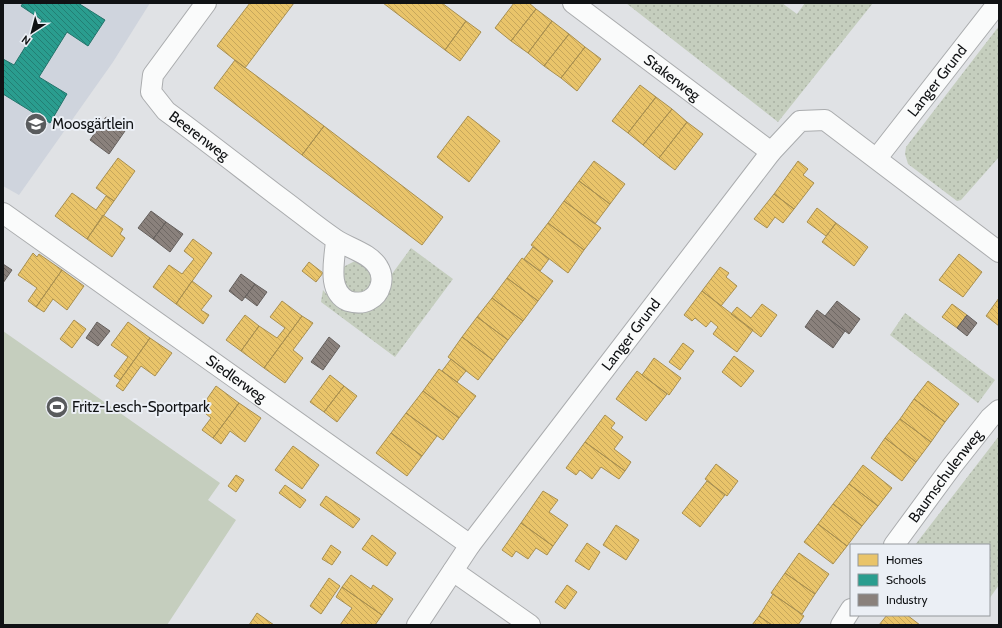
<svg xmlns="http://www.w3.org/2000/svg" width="1002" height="628" font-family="Cabin,sans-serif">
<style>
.built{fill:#cfd4dd}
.grass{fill:url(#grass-dots)}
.garden{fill:#c5cebe}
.homes{fill:url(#homes-back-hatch);stroke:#a88f50}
.schools{fill:url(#schools-back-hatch);stroke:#22736a}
.industry{fill:url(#industry-back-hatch);stroke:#65605d}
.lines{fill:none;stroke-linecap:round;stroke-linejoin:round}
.street-casing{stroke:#aaacae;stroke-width:22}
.street{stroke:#fafbfb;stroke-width:20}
.labels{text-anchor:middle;stroke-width:4;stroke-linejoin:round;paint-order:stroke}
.street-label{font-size:15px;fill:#101214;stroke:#ebeff5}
.poi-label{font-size:15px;fill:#101214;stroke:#ebeff5;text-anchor:start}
</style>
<defs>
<pattern id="grass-dots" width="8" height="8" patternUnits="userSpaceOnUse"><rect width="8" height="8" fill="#c5cebe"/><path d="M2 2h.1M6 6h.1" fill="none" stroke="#a8b0a2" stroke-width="1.8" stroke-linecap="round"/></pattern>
<pattern id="homes-back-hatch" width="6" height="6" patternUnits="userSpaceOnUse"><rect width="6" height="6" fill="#e9c46a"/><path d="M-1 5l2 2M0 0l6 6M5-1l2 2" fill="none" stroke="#c7a75b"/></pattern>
<pattern id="schools-back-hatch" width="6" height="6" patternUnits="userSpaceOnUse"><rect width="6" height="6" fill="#2a9d8f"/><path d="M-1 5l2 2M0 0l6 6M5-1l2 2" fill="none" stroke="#237f74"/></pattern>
<pattern id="industry-back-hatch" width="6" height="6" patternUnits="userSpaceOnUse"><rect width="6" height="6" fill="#8a817c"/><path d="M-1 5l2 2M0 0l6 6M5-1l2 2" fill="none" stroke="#6f6864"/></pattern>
</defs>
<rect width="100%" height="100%" fill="#e0e2e5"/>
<path class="built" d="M3 3H150L113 62 19 195 3 186Z"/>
<path class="grass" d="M626 3H782L797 14 805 3H873L778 122Z
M999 26V157L961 200 957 201 908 164 905 154 906 147Z
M411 248 453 279 395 357 321 302 323 290 333 302 343 309 389 278Z
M355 261H360L370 267 374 284 362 295 346 291 342 271 345 266Z
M905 313 995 380 978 403 890 335Z
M999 436V585L989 599V545H915Z"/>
<path class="garden" d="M3 331 220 483 208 500 236 520 167 625H3Z"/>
<path class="homes" d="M250 3H294L245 68 217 46Z
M383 3H442L466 21 445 50Z
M514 3H529L536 9 511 41 495 28Z
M536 9 552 21 528 53 511 41Z
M466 21 481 32 460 61 445 50Z
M552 21 569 34 544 66 528 53Z
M569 34 585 47 561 78 544 66Z
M585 47 601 59 577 91 561 78Z
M235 60 324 126 302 155 214 88Z
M640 85 656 97 628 133 612 121Z
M656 97 672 109 643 145 628 133Z
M672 109 687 122 659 158 643 145Z
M468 116 500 141 469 182 437 157Z
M687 122 703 134 675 170 659 158Z
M324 126 443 217 422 245 302 155Z
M118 158 135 171 114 201 96 188Z
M594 161 625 184 610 204 579 181Z
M798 161 808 169 803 175 814 183 794 209 774 194Z
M579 181 610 204 595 224 564 201Z
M72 193 96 210 106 196 114 201 87 239 55 216Z
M774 194 794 209 783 223 775 217 767 228 754 219Z
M564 201 601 228 584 250 548 223Z
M817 208 836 223 826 236 807 222Z
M103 215 123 229 120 234 125 238 112 257 87 239Z
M548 223 584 250 568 273 531 245Z
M836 223 868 247 854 266 822 242Z
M193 239 212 253 176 304 153 287 169 265 182 274 194 259 184 251Z
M533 247 549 259 540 271 524 259Z
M33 253 37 257 39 254 62 270 36 307 28 301 37 288 18 275Z
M959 254 982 272 963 297 939 280Z
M522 258 553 281 538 301 507 278Z
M309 262 323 273 316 282 302 271Z
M720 267 729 273 726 277 737 286 721 306 702 291Z
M62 270 84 286 67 310 53 299 44 312 36 307Z
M507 278 538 301 523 321 492 298Z
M192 281 212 296 201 310 209 315 203 324 176 304Z
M702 291 753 330 737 352 713 334 718 327 711 321 706 327 695 318 692 321 684 315Z
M492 298 523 321 508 340 477 317Z
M999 298V326L986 316Z
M282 301 302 316 264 368 241 351 259 326 277 338 285 328 270 317Z
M762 304 777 315 761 337 731 314 737 307 751 318Z
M952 304 967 315 957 328 942 317Z
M245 315 259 326 241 351 226 340Z
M302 316 313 323 293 350 303 358 285 383 264 368Z
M477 317 508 340 493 360 462 337Z
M74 320 86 329 72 348 60 339Z
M128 322 150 338 120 380 114 376 128 357 111 345Z
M462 337 493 360 478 380 448 357Z
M150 338 172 353 155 376 141 366 123 391 116 386Z
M683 343 694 351 680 370 669 362Z
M734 356 754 371 741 387 722 372Z
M654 358 681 378 669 395 642 375Z
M451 359 466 371 457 382 442 371Z
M439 369 476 396 459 418 423 391Z
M637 371 667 394 646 421 616 399Z
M330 375 344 386 324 412 310 402Z
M928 381 959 404 945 422 914 399Z
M216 386 239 403 213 438 202 430 211 418 200 409Z
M344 386 357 396 337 422 324 412Z
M423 391 459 418 443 440 406 413Z
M914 399 945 422 931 442 900 419Z
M239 403 261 418 245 442 230 431 221 444 213 438Z
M406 413 437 436 422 456 391 433Z
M605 415 615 423 611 428 623 437 614 449 631 462 625 471 585 442Z
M900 419 931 442 916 462 885 438Z
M391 433 422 456 407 476 376 453Z
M885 438 916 462 902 481 871 458Z
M585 442 625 471 619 479 601 467 592 479 580 470 576 475 566 468Z
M293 446 319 465 302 489 275 470Z
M716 464 738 481 727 496 705 479Z
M863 465 892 488 878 506 849 484Z
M236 475 244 480 236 492 228 486Z
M707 481 725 495 700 527 682 513Z
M849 484 878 506 862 526 833 504Z
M285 485 306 500 300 508 279 493Z
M543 491 558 500 549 512 568 525 553 546 521 523Z
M326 496 360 519 353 528 320 505Z
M833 504 862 526 847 546 818 524Z
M521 523 553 546 547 555 536 548 528 559 516 551 512 557 502 550Z
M818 524 847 546 833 564 804 542Z
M616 525 639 540 626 560 603 545Z
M372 535 396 553 387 566 362 549Z
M587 543 600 552 589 570 575 561Z
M331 545 341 552 332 565 322 559Z
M799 553 829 574 815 594 785 573Z
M785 573 815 594 802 614 771 593Z
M351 575 371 589 373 585 393 599 382 615 342 587Z
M329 578 340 586 321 614 310 606Z
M567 585 577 592 565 609 555 602Z
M342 587 382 615 375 625H340L352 608 336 597Z
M773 594 804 616 798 625H772L759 616Z
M257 613 274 625H249Z
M887 615H907L920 625H879Z
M759 616 772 625H752Z"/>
<path class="schools" d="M23 3H78L105 20 88 46 67 32 39 77 67 94 50 123 3 94V59L14 65 42 20 21 6Z"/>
<path class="industry" d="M106 117 125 131 109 154 90 140Z
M151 211 166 222 153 239 138 228Z
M166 222 183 234 170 252 153 239Z
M3 264 12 270 3 283Z
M241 274 255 284 242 301 229 291Z
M255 284 267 292 257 306 245 297Z
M837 301 860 319 849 334 825 316Z
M817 310 845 331 833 348 805 327Z
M967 315 977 323 967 336 957 328Z
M97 322 110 331 98 346 86 338Z
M329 337 340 346 323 370 311 362Z"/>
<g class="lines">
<g class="street-casing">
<g id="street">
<path id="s1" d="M206 3 153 75 151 92 166 111C204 139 241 168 279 197 298 211 316 226 335 239 348 248 370 253 378 267 385 278 381 294 369 300 362 304 355 303 348 301 326 291 335 259 336 240"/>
<path id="s2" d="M573 3 771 152"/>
<path id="s3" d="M877 158 998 3"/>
<path id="s4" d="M3 213 470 545"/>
<path id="s5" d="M894 545 952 466 990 418 999 410"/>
<path d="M453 571 530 625"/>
<path id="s6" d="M417 625 470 545 771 152 800 121 825 120 999 252"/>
<path d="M841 625 851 609"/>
</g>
</g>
<use href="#street" class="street"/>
</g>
<defs>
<g id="school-disc" transform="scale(1.15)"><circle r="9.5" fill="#595b5d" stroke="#ebeff5"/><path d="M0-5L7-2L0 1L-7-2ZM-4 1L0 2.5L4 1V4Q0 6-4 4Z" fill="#fff"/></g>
<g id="stadium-disc" transform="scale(1.15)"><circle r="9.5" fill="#595b5d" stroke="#ebeff5"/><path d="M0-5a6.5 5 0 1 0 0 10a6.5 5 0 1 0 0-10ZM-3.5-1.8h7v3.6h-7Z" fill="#fff"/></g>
</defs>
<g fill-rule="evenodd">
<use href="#school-disc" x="36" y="124"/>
<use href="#stadium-disc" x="57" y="407"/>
</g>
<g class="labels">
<g class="street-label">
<text dy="5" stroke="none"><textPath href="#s2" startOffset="124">Stakerweg</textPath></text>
<text dy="5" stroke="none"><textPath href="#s3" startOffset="98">Langer Grund</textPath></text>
<text dy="5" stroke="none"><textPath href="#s1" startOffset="172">Beerenweg</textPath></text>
<text dy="5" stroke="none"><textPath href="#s6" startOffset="361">Langer Grund</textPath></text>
<text dy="5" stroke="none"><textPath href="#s4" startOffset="286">Siedlerweg</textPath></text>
<text dy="5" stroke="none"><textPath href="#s5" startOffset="86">Baumschulenweg</textPath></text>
</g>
<g class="poi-label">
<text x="52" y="129">Moosgärtlein</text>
<text x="72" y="412">Fritz-Lesch-Sportpark</text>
</g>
</g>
<rect width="1002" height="628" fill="none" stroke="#101214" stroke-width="8"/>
<rect x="850" y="544" width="140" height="72" fill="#ebeff5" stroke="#93979b"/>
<rect x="858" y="554" width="20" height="12" fill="#e9c46a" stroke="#93979b"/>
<text x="886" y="564" font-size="12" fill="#101214">Homes</text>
<rect x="858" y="574" width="20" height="12" fill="#2a9d8f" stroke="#93979b"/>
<text x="886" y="584" font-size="12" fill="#101214">Schools</text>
<rect x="858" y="594" width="20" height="12" fill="#8a817c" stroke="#93979b"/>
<text x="886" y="604" font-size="12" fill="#101214">Industry</text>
<g transform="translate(32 32) rotate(216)" stroke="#ebeff5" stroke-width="3" paint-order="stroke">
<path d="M0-3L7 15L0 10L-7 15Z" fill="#101214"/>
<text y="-6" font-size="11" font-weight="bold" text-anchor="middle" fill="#101214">N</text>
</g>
</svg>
